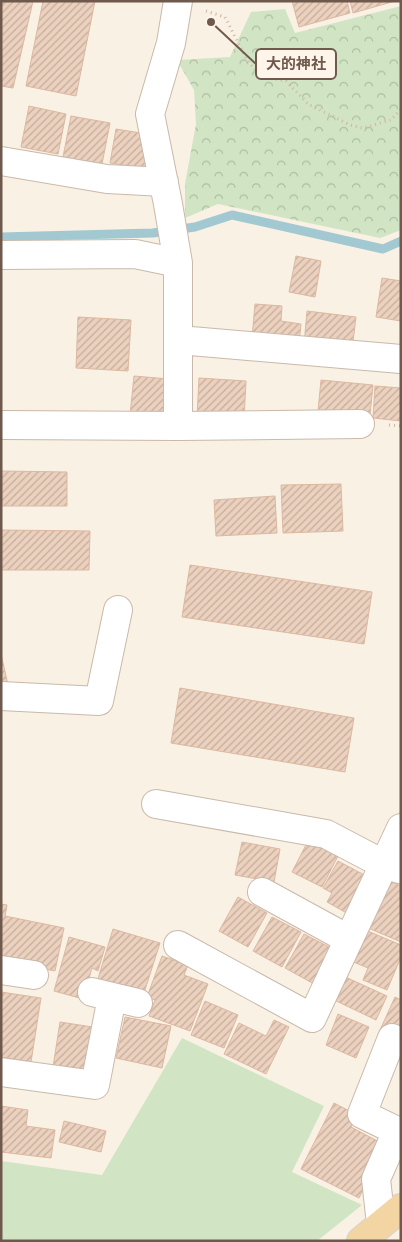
<svg xmlns="http://www.w3.org/2000/svg" width="402" height="1242" font-family="Quicksand,'Noto Sans JP',sans-serif">
<style>
.green{fill:#d1e5c4}
.forest{fill:url(#forest-crowns)}
.lines{fill:none;stroke-linecap:round;stroke-linejoin:round}
.stream{stroke:#a2c9d1;stroke-width:9}
.building{fill:url(#building-hatch);stroke:#ddb8a0}
.minor-casing{stroke:#c9b9ab;stroke-width:30}
.major-casing{stroke:#d7d1cd;stroke-width:30}
.path{stroke:#d0b4a2;stroke-width:3;stroke-dasharray:1 4;stroke-linecap:butt}
.minor{stroke:#fff;stroke-width:28}
.major{stroke:#f2d5a2;stroke-width:28}
.leader{fill:none;stroke:#6f594c;stroke-width:2}
.callout-dot{fill:#6f594c;stroke:#fdf5e9;stroke-width:2}
.callout{fill:#fdf5e9;stroke:#6f594c;stroke-width:2}
.callout-label{font-size:15px;text-anchor:middle;font-weight:bold;fill:#6f594c}
</style>
<defs>
<pattern id="forest-crowns" width="20" height="18" patternUnits="userSpaceOnUse" patternTransform="scale(1.25)"><rect width="20" height="18" fill="#d1e5c4"/><path d="M2 6a3 3 0 1 1 6 0M12 15a3 3 0 1 1 6 0" fill="none" stroke="#aebda1"/></pattern>
<pattern id="building-hatch" width="6" height="6" patternUnits="userSpaceOnUse" patternTransform="scale(1.25)"><rect width="6" height="6" fill="#ecd1be"/><path d="M-1 1l2-2M0 6l6-6M5 7l2-2" fill="none" stroke="#c3ad9d"/></pattern>
</defs>
<rect width="100%" height="100%" fill="#f9f1e4"/>
<path class="green" d="M182 1038 324 1106 292 1172 362 1205 317 1241H1V1161L102 1175Z"/>
<path class="forest" d="M401 6V230L380 238 218 204 185 218V184L196 124 194 90 177 60 230 57 251 12 285 9 295 33Z"/>
<g class="lines">
<path class="stream" d="M1 237 153 233 195 227 232 215 383 249 401 241"/>
</g>
<path class="building" d="M1 1H33L13 88 1 86Z
M43 1H95L76 96 26 86Z
M292 1H347L350 13 299 27Z
M350 1H395L353 13Z
M29 106 66 114 58 154 21 147Z
M71 116 110 123 102 164 63 157Z
M116 129 141 133 150 149 146 169 110 163Z
M296 256 321 261 315 297 289 292Z
M382 278 401 281V321L376 317Z
M255 304 282 306 281 321 301 324 299 343 252 338Z
M307 311 356 317 352 350 304 345Z
M78 317 131 320 128 371 76 368Z
M134 376 169 379 165 420 130 415Z
M199 378 246 381 244 419 197 417Z
M321 380 373 385 370 415 318 411Z
M375 386 401 388V421L373 418Z
M1 471 67 472V506H1Z
M341 484 343 531 283 533 281 485Z
M275 496 277 533 216 536 214 500Z
M1 530 90 531 89 570H1Z
M190 565 372 592 364 644 182 617Z
M1 654 8 685 1 686Z
M180 688 354 718 345 772 171 743Z
M308 841 338 856 322 887 292 872Z
M242 842 280 849 274 882 235 875Z
M338 861 372 879 352 916 327 902 332 893 323 888Z
M388 880 401 886V942L359 924Z
M238 897 267 913 248 947 219 931Z
M1 904 7 905 5 916 64 928 55 971 1 960Z
M272 917 301 932 282 967 253 951Z
M358 927 401 945V957L387 990 363 980 368 968 344 958Z
M113 929 160 943 143 996 97 982Z
M304 934 333 949 314 984 285 968Z
M69 937 105 947 98 971 92 968 83 999 54 991Z
M162 956 188 965 184 975 208 984 190 1031 149 1016 155 1000 147 997Z
M341 975 387 996 376 1020 330 998Z
M1 992 41 998 31 1062 1 1057Z
M395 997 401 1000V1039L380 1030Z
M205 1001 238 1015 224 1048 191 1035Z
M338 1014 369 1027 356 1058 326 1045Z
M125 1017 171 1026 162 1068 116 1058Z
M274 1020 289 1027 266 1074 224 1054 239 1023 266 1036Z
M60 1022 99 1028 92 1073 53 1067Z
M334 1103 357 1115 351 1127 385 1145 359 1198 301 1169Z
M1 1106 28 1110 26 1126 55 1130 51 1158 1 1152Z
M64 1121 106 1131 101 1152 59 1142Z"/>
<g class="lines">
<g class="minor-casing">
<path id="minor" d="M1 161 107 179 164 182
M1 255 135 254 178 263
M179 340 401 359
M1 425 178 426V263L168 204 150 114 171 43 178 1
M178 426 360 424
M1 696 99 701 118 610
M156 804 326 834 383 864 399 869
M262 892 348 939
M178 945 312 1018 401 828
M1 970 34 975
M92 992 138 1003
M1 1072 95 1085 112 997
M381 1224 376 1179 397 1131 362 1114 392 1038"/>
</g>
<g class="major-casing">
<path id="major" d="M361 1241 401 1208"/>
</g>
<path class="path" d="M206 11 225 17 247 60 260 76 286 81 308 104 350 125 363 128 391 120 401 109
M389 425 401 426"/>
<use href="#minor" class="minor"/>
<use href="#major" class="major"/>
</g>
<path class="leader" d="M211 22L256 64"/>
<circle class="callout-dot" cx="211" cy="22" r="5"/>
<rect class="callout" x="256" y="49" width="80" height="30" rx="5"/>
<g class="callout-label">
<text x="296" y="69">大的神社</text>
</g>
<rect width="402" height="1242" fill="none" stroke="#6f594c" stroke-width="5"/>
</svg>
